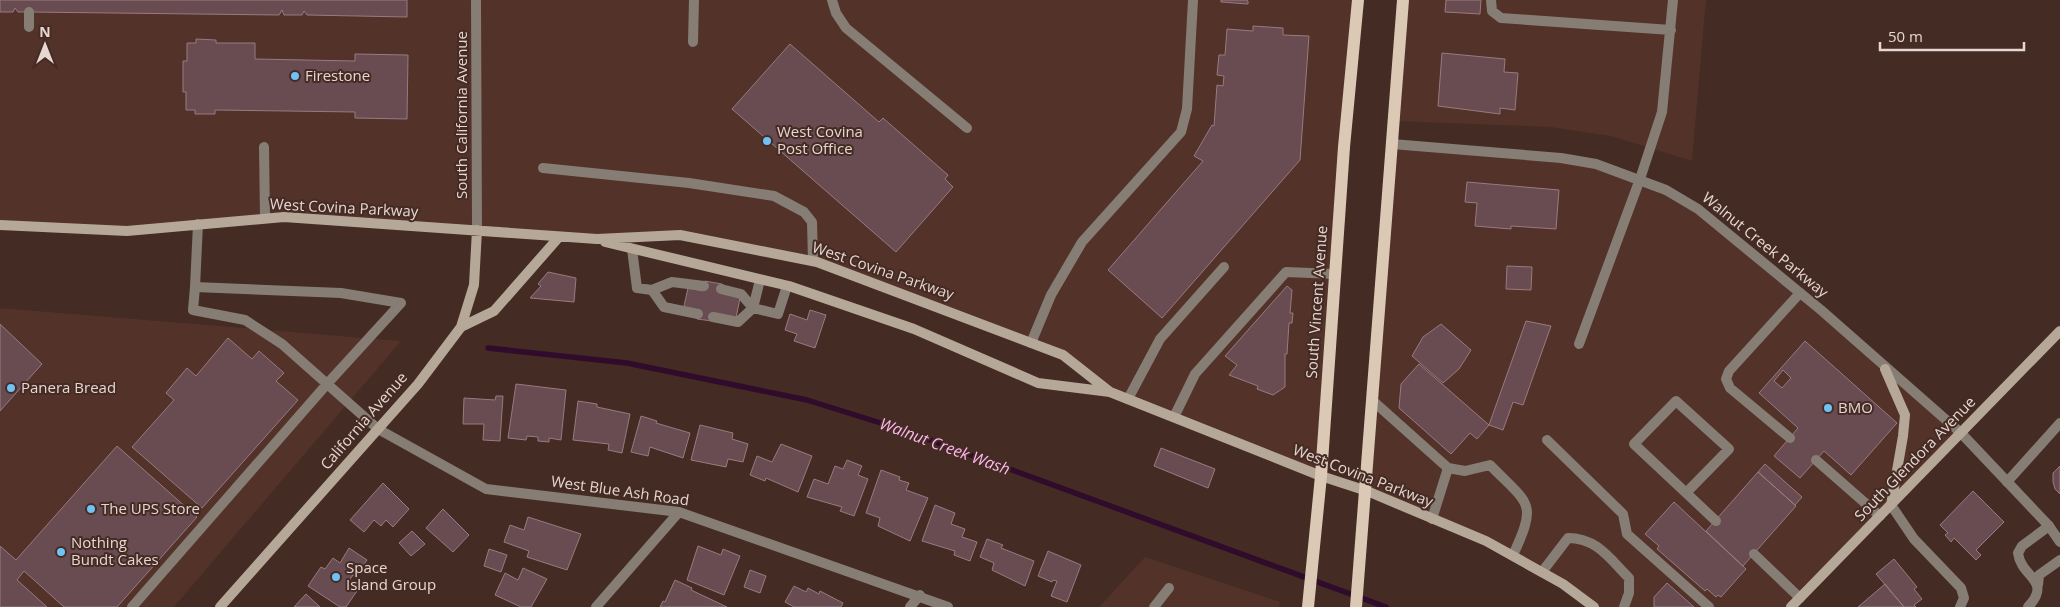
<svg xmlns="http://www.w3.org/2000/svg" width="2060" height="607" font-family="'Open Sans',sans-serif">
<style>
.built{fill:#523229}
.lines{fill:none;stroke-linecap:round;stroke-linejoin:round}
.stream{stroke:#300b2b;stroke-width:5.5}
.building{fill:#694c52;stroke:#997a7f;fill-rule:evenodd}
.lane{stroke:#867d74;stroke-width:10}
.street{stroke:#867d74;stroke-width:10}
.secondary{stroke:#b6a899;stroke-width:10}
.primary{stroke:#dbc9b5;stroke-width:12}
.poi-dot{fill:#70c1f4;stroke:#442b23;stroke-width:2}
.labels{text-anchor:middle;stroke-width:4;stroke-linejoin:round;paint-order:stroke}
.poi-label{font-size:15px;fill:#e7d6d1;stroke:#442b23;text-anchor:start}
.street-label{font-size:15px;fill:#e7d6d1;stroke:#442b23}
.water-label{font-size:16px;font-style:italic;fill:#feb9f0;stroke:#442b23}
</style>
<rect width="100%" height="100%" fill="#442b23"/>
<path class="built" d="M0 0H1359L1321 476 1110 392 1063 355 817 262 680 235 597 239 284 217 127 231 0 225Z
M1403 0H1706L1692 161 1611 136 1550 127 1394 121Z
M1392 144 1596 164 1698 209 1961 433 1791 607H1594L1526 562 1367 491Z
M0 308 401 341 174 607H0Z
M1145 557 1280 602 1279 607H1099Z"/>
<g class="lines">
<path class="stream" d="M488 348 627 363 807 400 903 430 1386 607"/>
</g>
<path class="building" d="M0 0H407V17L307 15 304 11 302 15H284L282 10 279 15 29 12H18L15 8 13 12H0Z
M1221 0H1246L1248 1V4L1221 2Z
M1446 0H1481L1480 14 1445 12Z
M1253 26 1283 28V35L1309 36 1300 160 1162 318 1108 270 1203 161 1194 156 1212 125 1214 126 1217 85 1223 86 1224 76 1217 75 1219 55H1225L1227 29 1253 31Z
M196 39 216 40V43H255V59L355 61V54L408 55 407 119 355 118V112L215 110V114H195V110H186V92H183V61H187V43H196Z
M790 44 879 122 883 118 948 175 945 179 953 187 896 252 732 109Z
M1442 53 1505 59 1504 72 1518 73 1515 110 1500 108V114L1438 106Z
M1467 182 1559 190 1556 229 1511 226V229L1475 226 1477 203 1465 202Z
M1507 266 1532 267 1531 290 1506 289Z
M548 272 576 278 574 302 530 298 541 286 538 284Z
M705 281 722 284 740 298 736 318 712 321 697 319 684 306 688 288 703 291Z
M1287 286 1292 290 1290 313H1293L1292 323H1289L1287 354H1285V387L1273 395 1257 389 1258 386 1229 375 1237 365 1225 356Z
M810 310 826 315 815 348 794 341 797 334 785 330 790 314 807 320Z
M1526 321 1551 326 1523 405 1513 402 1503 430 1489 425Z
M0 324 42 364 0 411Z
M1441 324 1471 350 1459 369 1443 383 1412 356 1423 337Z
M228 338 252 359 259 351 284 373 276 381 298 400 202 508 132 447 174 400 166 393 187 368 196 376Z
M1805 341 1897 423 1851 475 1824 451 1800 478 1774 456 1798 428 1759 393ZM1783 370 1791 378 1782 388 1774 381Z
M1419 364 1489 425 1477 439 1470 433 1451 454 1399 408 1401 384Z
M516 384 566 390 561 440 549 438V442L538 441V437L527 436 526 440 508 438Z
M496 396H503L500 441 483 440 484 424H463L464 398 495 400Z
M578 401 597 404V407L630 414 622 453 608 450 609 444 573 440Z
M641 416 657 421 656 423 690 433 683 458 650 447 648 456 631 452Z
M700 425 733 433 732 439 748 444 743 462 728 459 726 467 691 460Z
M781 444 812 456 798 492 766 478 765 481 750 475 757 456 772 462Z
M117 446 197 517 117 607H64L24 571 17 580 47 607H0V546L16 560Z
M1161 448 1215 469 1208 488 1154 466Z
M847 460 862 466 858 475 868 479 854 516 840 511 842 507 807 497 814 479 828 484 835 466 843 469Z
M1765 464 1802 497 1795 505 1758 472Z
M2060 466V494L2055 489 2053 482V473Z
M881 470 900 477 899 480 909 483 906 490 928 498 910 541 878 526 880 518 866 513Z
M1758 472 1796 506 1743 566 1706 531Z
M383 483 409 509 393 527 386 520 381 526 374 520 364 532 350 520Z
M1973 491 2004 522 1976 550 1981 555 1976 560 1954 538 1951 542 1945 535 1948 533 1940 525Z
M1674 502 1746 569 1721 597 1718 595 1716 597 1707 589 1705 591 1657 549 1659 546 1645 534Z
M935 505 955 513 951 524 965 529 962 537 977 542 970 561 954 555 955 551 922 541Z
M443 509 469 535 453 552 426 528Z
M528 517 581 534 567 570 527 557 529 551 504 542 510 525 524 530Z
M412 531 425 544 411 556 399 543Z
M987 539 1003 545 1001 548 1034 561 1025 586 992 570 994 563 980 557Z
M698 546 721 555 723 549 740 556 724 595 687 580Z
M349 548 367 560 355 577 353 575 349 581 359 588 346 607H340L308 586 321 567 325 569 333 558 340 563Z
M489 549 507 555 501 572 484 566Z
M1048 551 1081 565 1067 602 1051 596 1057 581 1053 580 1052 582 1038 576Z
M1894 559 1917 587 1914 589 1922 599 1914 605 1916 607H1904L1876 574Z
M523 568 547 579 531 607H521L495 595 505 573 518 580Z
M750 570 766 576 760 593 744 587Z
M675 580 692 588 691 590 727 607H660L663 601 665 602Z
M1667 583 1694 607H1654V597Z
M1885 584 1904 607H1858Z
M794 586 806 592 808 588 819 594 820 591 843 603 841 607H794L785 602Z
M306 594 320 607H294Z"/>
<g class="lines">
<path class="lane" d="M832 0 836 13 846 28 967 128
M1491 0 1492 11 1501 18 1671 30
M29 12V27
M693 42 694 0
M264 147 265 218
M543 168 689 183 774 196 804 212 812 222 813 261
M632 249 637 288 652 290 672 282 704 286
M195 287 193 310 245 320 282 344 378 429
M721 289 741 294 753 308 778 314 787 286
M652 290 664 307 698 314
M713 317 738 322 753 308 760 280
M1031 343 1051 295 1082 242 1181 132 1187 109 1193 0
M1579 344 1640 179 1662 112 1673 0
M1128 399 1160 339 1224 267
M1373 401 1448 468 1465 471 1490 465C1529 505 1538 501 1513 555
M1174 417 1195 374 1286 272 1335 274
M1790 438 1730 388 1726 379 1729 371 1800 293
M1547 440 1623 514 1627 534 1709 607
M1816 460 1880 516
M2007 482 2060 423
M1686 493 1729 449 1676 401 1634 444 1716 521
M1891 505 1914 539 1961 588 1964 598 1960 607
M1432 519 1448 468
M1754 554 1800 598
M1542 572 1568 538C1597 538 1610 559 1629 578V593L1624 607
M2038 585 2039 575 2060 560
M132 607 327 384 401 303 341 293 195 287 198 224
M1154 607 1169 588
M2028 607C2053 580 2021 578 2018 553L2022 546 2049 526"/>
<path class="street" d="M476 0 477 230
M1392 144 1561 158 1596 164 1666 190 1698 209 1821 310 1961 433 2049 526 2060 542
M378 429 486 489 679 512 948 607
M596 607 679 512
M910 607 920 595"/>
<path class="secondary" d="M0 225 127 231 284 217 597 239 680 235 817 262 1063 355 1110 392
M605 242 789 286 914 329 1038 383 1110 392 1321 476 1367 491 1486 541 1563 584 1594 607
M461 327 494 311 559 237
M1885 369 1905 415 1903 436 1891 505
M220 607 418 384 461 327 474 285 477 230
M1791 607 2060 331"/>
<path class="primary" d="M1308 607 1321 476 1344 147 1358 0
M1356 607 1403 0"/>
</g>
<g class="poi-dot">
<circle cx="295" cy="76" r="5"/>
<circle cx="767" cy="141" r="5"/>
<circle cx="11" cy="388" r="5"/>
<circle cx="1828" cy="408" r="5"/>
<circle cx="91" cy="509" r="5"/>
<circle cx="61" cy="552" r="5"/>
<circle cx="336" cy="577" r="5"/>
</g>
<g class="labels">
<g class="poi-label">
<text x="305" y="81">Firestone</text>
<text x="777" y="137">West Covina<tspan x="777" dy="17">Post Office</tspan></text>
<text x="21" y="393">Panera Bread</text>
<text x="1838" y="413">BMO</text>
<text x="101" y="514">The UPS Store</text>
<text x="71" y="548">Nothing<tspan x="71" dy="17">Bundt Cakes</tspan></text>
<text x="346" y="573">Space<tspan x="346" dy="17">Island Group</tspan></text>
</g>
<g class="street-label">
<text transform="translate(462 115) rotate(-90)" y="5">South California Avenue</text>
<text transform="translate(344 208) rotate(3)" y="5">West Covina Parkway</text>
<text transform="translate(1765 245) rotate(39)" y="5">Walnut Creek Parkway</text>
<text transform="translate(883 271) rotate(19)" y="5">West Covina Parkway</text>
<text transform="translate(1317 302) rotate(-86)" y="5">South Vincent Avenue</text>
<text transform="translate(364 421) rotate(-49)" y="5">California Avenue</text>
<text transform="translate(1915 459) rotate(-46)" y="5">South Glendora Avenue</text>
<text transform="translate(1363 476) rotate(21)" y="5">West Covina Parkway</text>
<text transform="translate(620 491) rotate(8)" y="5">West Blue Ash Road</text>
</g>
<g class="water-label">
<text transform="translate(945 446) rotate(20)" y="6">Walnut Creek Wash</text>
</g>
</g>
<g transform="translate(45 45)" stroke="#442b23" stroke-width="4" paint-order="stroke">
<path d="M0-4L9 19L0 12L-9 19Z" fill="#e7d6d1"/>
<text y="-8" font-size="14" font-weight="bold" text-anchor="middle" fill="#e7d6d1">N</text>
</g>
<path d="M1880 42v8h144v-8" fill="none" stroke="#e7d6d1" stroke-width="2.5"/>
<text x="1888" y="42" font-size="15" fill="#e7d6d1" stroke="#442b23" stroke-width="4" paint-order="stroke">50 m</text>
</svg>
